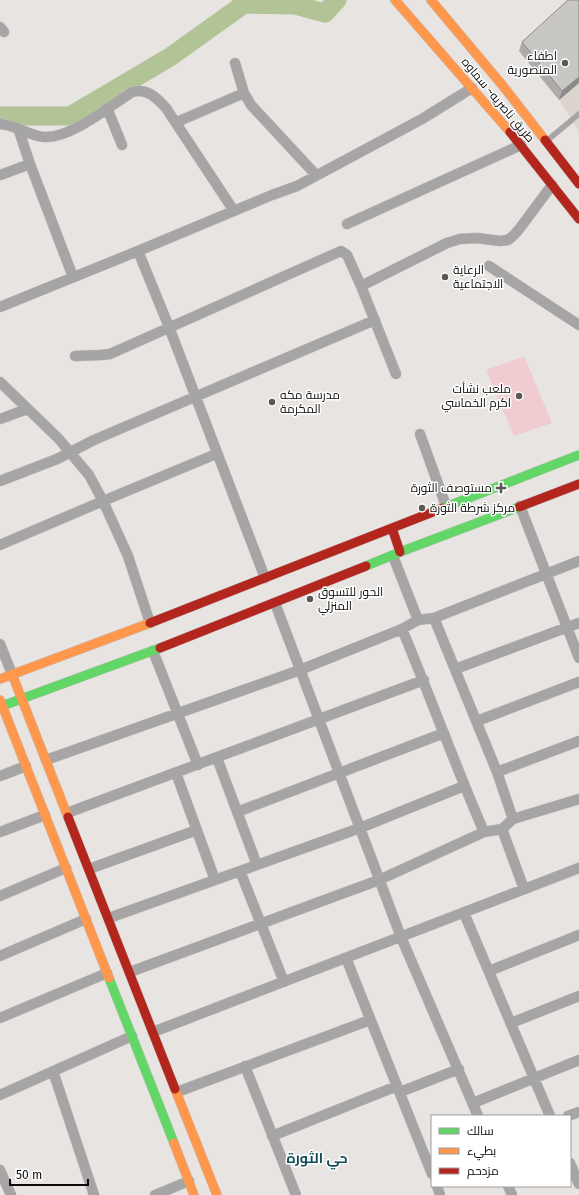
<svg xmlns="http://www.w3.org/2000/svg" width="579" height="1195" font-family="'Fira Sans',Cairo,sans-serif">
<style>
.built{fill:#dcd5cd}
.green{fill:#f0ccd0}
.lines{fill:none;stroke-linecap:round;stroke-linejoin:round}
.river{stroke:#b2c496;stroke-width:19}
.lane-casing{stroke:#c3c1bf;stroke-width:6}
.street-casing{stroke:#c3c1bf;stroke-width:11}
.fast-casing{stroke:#c3c1bf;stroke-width:10}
.slow-casing{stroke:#c3c1bf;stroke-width:10}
.jam-casing{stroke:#c3c1bf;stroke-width:10}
.lane{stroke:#a6a4a4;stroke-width:5}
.street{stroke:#a6a4a4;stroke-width:10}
.fast{stroke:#63d668;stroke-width:9}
.slow{stroke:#ff974d;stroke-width:9}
.jam{stroke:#b3261e;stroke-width:9}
.wall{fill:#acaba9}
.shaded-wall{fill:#8c8b89}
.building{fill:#c8c7c4;stroke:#8c8b89}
.poi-dot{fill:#5a5855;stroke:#fff;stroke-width:1.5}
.labels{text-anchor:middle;stroke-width:3;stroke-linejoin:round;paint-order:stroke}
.poi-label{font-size:12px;fill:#0e0c0a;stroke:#fff;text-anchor:start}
.street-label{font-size:12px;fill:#0e0c0a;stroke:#fff}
.quarter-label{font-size:14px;font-weight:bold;fill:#124c57;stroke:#fff}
</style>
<rect width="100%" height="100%" fill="#e7e4e1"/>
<path class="built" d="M579 83V131L559 100Z"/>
<path class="green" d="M524 356 552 423 514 436 486 370Z"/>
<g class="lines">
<path class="river" d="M0 116H70L170 57 244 4 295 5 325 13 337 0"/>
<g class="lane-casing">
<path id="lane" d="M549 139 579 114"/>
</g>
<g class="street-casing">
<path id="street" d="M0 27 4 32
M235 63 244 93 251 105 316 175
M107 108 122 145
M177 122 244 93
M0 124C16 125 29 136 44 137 70 139 110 106 132 92 147 88 156 97 166 108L234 211
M18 128 30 164 73 277
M0 175 30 164
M347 224 521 145
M138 251 169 327 265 578
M489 266 579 325
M361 286 447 243 460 239 477 238 500 241 508 240 514 235 520 228 552 185
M0 307 138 251 272 195 297 186 422 119 472 88
M75 356 101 355 110 354 341 251 347 255 361 286 396 374
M0 382 58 438 89 475 103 501 128 556 150 623
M0 419 27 409
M420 434 446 506
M0 481 57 459 94 440 375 320
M520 506 579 658
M0 545 103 501 216 454
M393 556 418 620
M275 603 401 937 478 1116
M434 618 497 772 513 819
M402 629C430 696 455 765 484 832
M0 644 12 674
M153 651 198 765
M455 669 579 623
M477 721 579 682
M217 758 257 865
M46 760 300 670 402 629 418 620 434 618 579 561
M497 772 579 741
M176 773 215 880
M0 776 26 766
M237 812 444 733
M67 813 424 680
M502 829 524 889
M0 832 45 815
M89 869 197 830
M240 871 284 982
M0 896 66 868
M464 913 550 1116
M109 918 360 828 464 786
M0 956 86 919
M346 958 432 1174
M489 971 579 935
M130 972 379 880 484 832 502 829 513 819 579 799
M0 1018 107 973
M511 1023 579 996
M153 1032 579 868
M245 1066 296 1195
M53 1071 94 1195
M177 1092 370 1020
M400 1092 459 1069
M0 1095 132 1036
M473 1103 579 1060
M568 1116 579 1112
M272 1136 397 1086
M570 1163 579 1184
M0 1170 11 1195
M437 1186 440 1195
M508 1186 512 1195
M155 1195 189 1181"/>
</g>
<g class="fast-casing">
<path id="fast" d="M443 508 579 455
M366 566 400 552 519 507
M2 706 160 648
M109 978 174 1143"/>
</g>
<g class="slow-casing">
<path id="slow" d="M395 0 510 132
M431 0 503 86 545 140
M12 674 68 817
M0 679 150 623
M0 700 109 978
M175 1089 217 1195
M174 1143 194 1195"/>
</g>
<g class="jam-casing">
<path id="jam" d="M510 132 579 219
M545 140 579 184
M519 507 579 484
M392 528 400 552
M150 623 443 508
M160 648 366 566
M68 817 175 1089"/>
</g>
<use href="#lane" class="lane"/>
<use href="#street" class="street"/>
<use href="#fast" class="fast"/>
<use href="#slow" class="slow"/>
<use href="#jam" class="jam"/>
</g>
<path class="wall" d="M579 0V83L559 100 519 51 522 42Z"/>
<path class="shaded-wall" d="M579 77V83L559 100 562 91Z"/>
<path class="building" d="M568 0H579V77L562 91 522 42Z"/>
<g class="poi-dot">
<circle cx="565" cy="63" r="4"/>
<circle cx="445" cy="277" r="4"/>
<circle cx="519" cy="396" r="4"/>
<circle cx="272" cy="402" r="4"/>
<path d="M499 482h4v4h4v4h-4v4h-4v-4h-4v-4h4z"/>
<circle cx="422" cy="508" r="4"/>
<circle cx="310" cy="599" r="4"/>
</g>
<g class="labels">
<g class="poi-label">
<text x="557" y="60" text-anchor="end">اطفاء<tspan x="557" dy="14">المنصورية</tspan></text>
<text x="453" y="274">الرعاية<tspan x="453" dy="14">الاجتماعية</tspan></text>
<text x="511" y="393" text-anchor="end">ملعب نشأت<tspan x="511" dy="14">اكرم الخماسي</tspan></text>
<text x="280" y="399">مدرسة مكه<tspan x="280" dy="14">المكرمة</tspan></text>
<text x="492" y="492" text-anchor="end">مستوصف الثورة</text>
<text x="430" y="512">مركز شرطة الثورة</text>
<text x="318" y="596">الحور للتسوق<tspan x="318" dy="14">المنزلي</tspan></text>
</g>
<g class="street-label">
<text transform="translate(498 100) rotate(50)" y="4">طريق ناصريه~ سماوه</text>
</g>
<g class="quarter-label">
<text x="317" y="1163">حي الثورة</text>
</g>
</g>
<rect x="431" y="1115" width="140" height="72" fill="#ffffff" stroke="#9f9e9d"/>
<rect x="439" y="1128" width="20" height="6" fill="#63d668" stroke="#9f9e9d"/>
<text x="467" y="1135" font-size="12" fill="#0e0c0a">سالك</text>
<rect x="439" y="1148" width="20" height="6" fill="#ff974d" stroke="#9f9e9d"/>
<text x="467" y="1155" font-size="12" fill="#0e0c0a">بطيء</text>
<rect x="439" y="1168" width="20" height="6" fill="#b3261e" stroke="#9f9e9d"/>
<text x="467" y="1175" font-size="12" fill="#0e0c0a">مزدحم</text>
<path d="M10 1179v6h78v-6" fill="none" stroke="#0e0c0a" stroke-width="2"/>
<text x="16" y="1179" font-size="12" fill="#0e0c0a" stroke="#ffffff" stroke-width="3" paint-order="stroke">50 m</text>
</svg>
